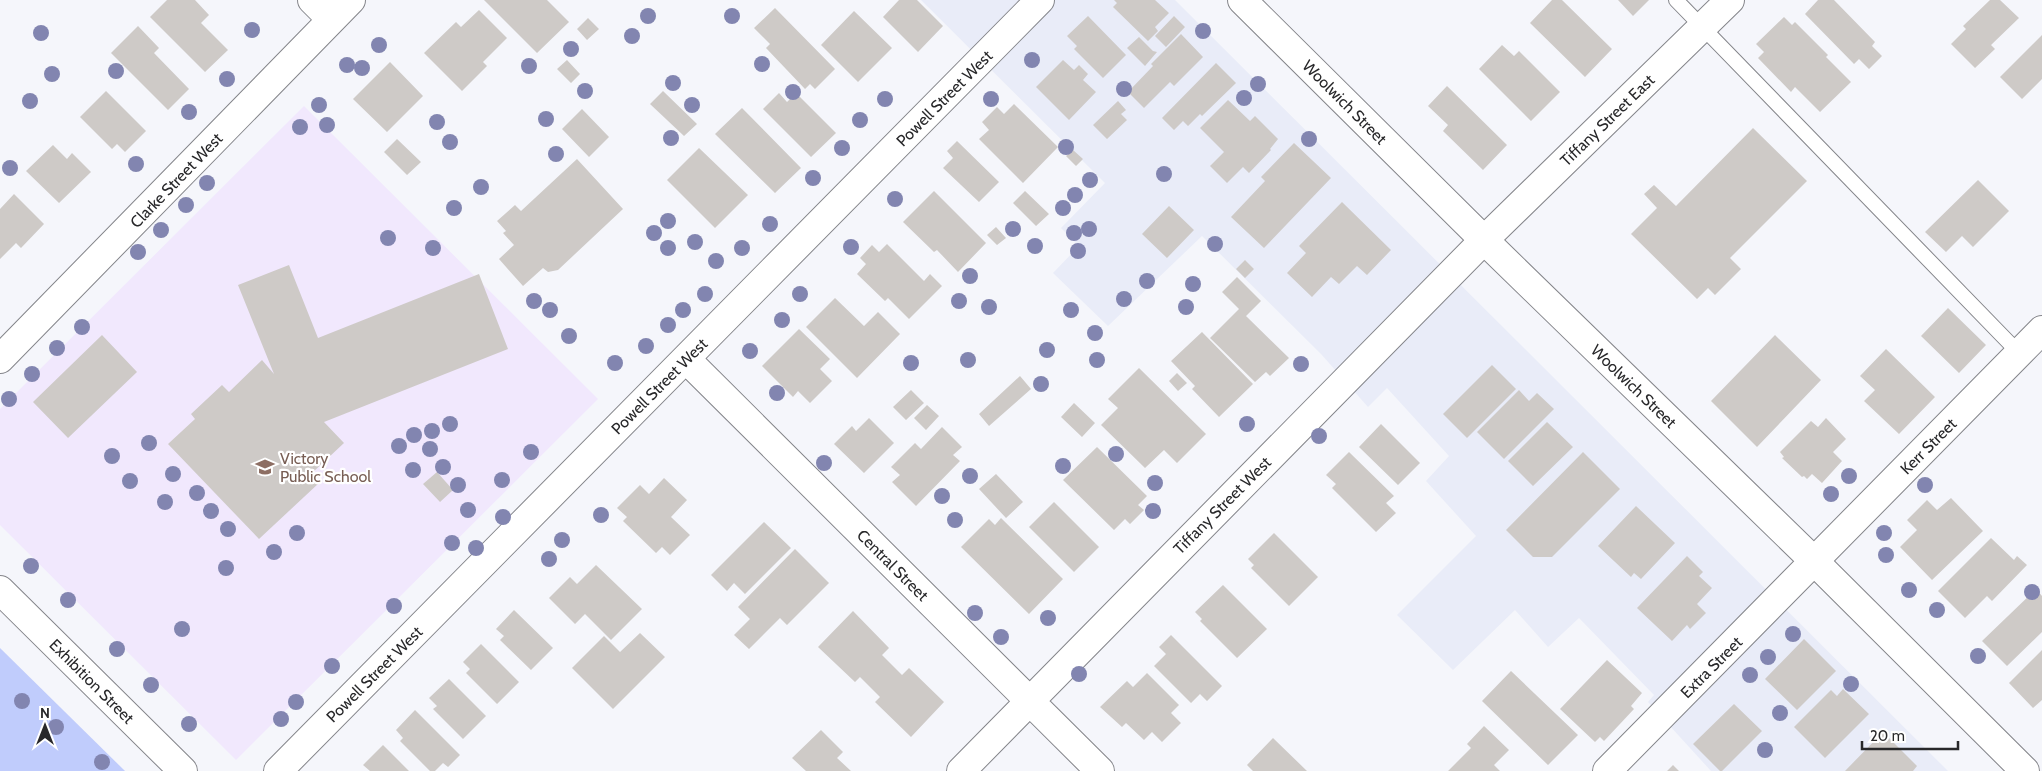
<svg xmlns="http://www.w3.org/2000/svg" width="2042" height="771" font-family="Cabin,sans-serif">
<style>
.built{fill:#e9ecf8}
.education{fill:#f1e8fd}
.green{fill:#c0ccfc}
.building{fill:#cecac7}
.lines{fill:none;stroke-linecap:round;stroke-linejoin:round}
.lane-casing{stroke:#84858a;stroke-width:16}
.street-casing{stroke:#84858a;stroke-width:30}
.secondary-casing{stroke:#84858a;stroke-width:30}
.lane{stroke:#fff;stroke-width:14}
.street{stroke:#fff;stroke-width:28}
.secondary{stroke:#fff;stroke-width:28}
.tree{fill:#8285b0}
.labels{text-anchor:middle;stroke-width:4.5;stroke-linejoin:round;paint-order:stroke}
.street-label{font-size:16px;fill:#28282a;stroke:#fff}
.education-label{font-size:16px;fill:#785e54;stroke:#fff;text-anchor:start}
</style>
<rect width="100%" height="100%" fill="#f5f6fb"/>
<path class="built" d="M921 0H1175L1948 771H1711L1648 702 1654 695 1579 618 1548 647 1515 610 1453 670 1397 615 1476 536 1426 481 1449 456 1387 388 1368 407 1321 354 1202 236 1108 326 1053 273 1079 246 1061 228 1105 183Z"/>
<path class="education" d="M304 106 598 399 236 760 0 525V409Z"/>
<path class="green" d="M0 648 125 771H0Z"/>
<path class="building" d="M167 0H195L209 15 201 23 228 50 205 72 150 17Z
M484 0H547L569 22 537 53Z
M899 0H917L943 26 918 52 883 17Z
M1114 0H1155L1169 13 1155 27 1158 31 1148 41 1113 7 1117 3Z
M1552 0H1562L1612 49 1585 77 1530 23Z
M1618 0H1649L1633 16Z
M1818 0H1834L1875 42 1872 46 1882 56 1869 69 1859 59 1854 64 1805 14Z
M1990 0H2000L2019 18 1991 45 1995 49 1975 68 1951 44 1966 29 1963 26Z
M775 8 835 69 815 89 810 84 805 89 766 48 770 44 754 28Z
M479 10 507 38 483 62 487 66 462 91 424 53 456 22 461 27Z
M854 11 892 48 858 82 821 45Z
M1088 16 1126 55 1103 78 1074 49 1077 46 1067 36Z
M1174 16 1185 27 1166 47 1155 36Z
M1784 17 1792 25 1795 22 1828 55 1826 57 1851 82 1820 112 1795 87 1791 92 1758 58 1764 52 1756 44Z
M588 18 599 29 587 40 577 29Z
M138 26 159 48 154 53 189 89 168 110 111 53Z
M1181 34 1203 57 1174 86 1170 82 1144 108 1128 92 1153 66 1151 64Z
M2042 35V79L2022 99 2000 77Z
M1139 37 1153 51 1157 52 1145 66 1127 48Z
M1502 45 1514 56 1519 51 1560 92 1531 121 1479 69Z
M567 60 580 74 571 83 557 69Z
M1063 60 1074 70 1079 65 1088 74 1083 80 1096 92 1069 120 1036 87Z
M390 62 423 96 387 132 353 99Z
M1216 63 1236 83 1202 116 1200 114 1188 126 1183 121 1174 130 1162 118Z
M1447 86 1507 145 1483 170 1443 131 1448 125 1428 106Z
M106 91 146 131 125 152 117 144 112 149 80 117Z
M663 91 697 124 684 136 650 104Z
M779 93 787 102 796 93 836 133 811 157 763 109Z
M1228 100 1250 121 1255 116 1278 139 1270 149 1271 150 1249 173 1243 167 1227 183 1210 166 1224 152 1200 128Z
M1118 101 1126 110 1121 114 1127 120 1107 139 1093 125Z
M1014 104 1058 147 1023 183 979 139 989 130 982 122 997 107 1004 114Z
M742 108 801 168 775 193 715 134Z
M582 109 609 137 589 157 562 129Z
M1753 128 1807 181 1730 258 1741 269 1715 295 1708 288 1697 299 1631 234 1657 208 1644 194 1654 185 1676 206Z
M397 139 421 162 407 175 384 152Z
M957 141 999 182 979 202 943 168 953 158 947 151Z
M1294 143 1331 178 1264 248 1231 217 1265 181 1261 177Z
M53 145 67 159 72 153 91 172 59 203 26 171Z
M699 148 748 195 715 228 667 180Z
M1073 150 1083 159 1076 166 1066 156Z
M577 159 623 209 558 270 548 272 543 268 523 286 499 259 514 245 503 233 506 231 497 221 515 205 521 211Z
M1978 180 2009 211 1973 247 1962 236 1946 252 1925 232Z
M934 191 986 243 958 272 937 250 934 252 903 222Z
M1025 191 1049 214 1036 226 1013 203Z
M14 194 44 224 21 248 16 243 0 259V209Z
M1342 202 1391 250 1367 275 1357 266 1339 284 1331 277 1312 297 1287 273 1306 253 1299 246Z
M1169 206 1194 230 1167 258 1142 234Z
M996 227 1006 238 997 245 987 235Z
M887 244 924 281 930 274 942 286 909 319 888 298 885 301 857 274 866 264 860 258 872 245 879 252Z
M1245 260 1254 269 1245 278 1236 269Z
M289 265 318 338 479 274 508 349 324 422 344 443 311 474 319 483 259 539 168 444 195 419 191 414 222 385 229 392 262 360 274 374 238 285Z
M1237 277 1261 301 1246 316 1289 358 1270 376 1266 372 1255 382 1210 338 1239 309 1222 292Z
M835 298 864 326 878 312 900 334 857 378 806 327Z
M1948 308 1986 345 1959 373 1921 336Z
M799 329 830 359 820 369 832 381 810 403 798 391 793 397 762 366Z
M1202 332 1253 384 1219 417 1192 389 1195 386 1171 361Z
M102 335 137 372 68 438 33 402Z
M1775 335 1821 380 1757 447 1711 401Z
M1886 349 1935 397 1899 434 1864 401 1875 390 1860 376Z
M1492 365 1516 389 1467 438 1443 414Z
M1139 368 1206 434 1177 463 1164 450 1145 468 1101 425 1118 408 1108 399Z
M1177 373 1187 383 1178 391 1169 381Z
M1020 376 1031 389 989 426 979 414Z
M911 390 924 403 906 420 893 407Z
M1519 390 1529 401 1537 393 1554 409 1504 459 1477 432Z
M1074 403 1095 423 1082 437 1061 417Z
M927 405 939 416 926 430 914 418Z
M869 418 894 443 864 473 834 444 852 426 856 431Z
M1826 418 1846 439 1833 452 1842 461 1822 483 1812 474 1807 479 1804 476 1802 477 1782 458 1784 457 1780 452 1811 421 1818 427Z
M1547 422 1573 447 1533 486 1508 461Z
M1381 424 1420 463 1398 485 1359 447Z
M942 427 962 447 953 455 960 461 916 506 892 482 900 475 891 467 915 443 921 449Z
M1097 447 1147 496 1138 505 1144 510 1130 524 1125 519 1114 530 1063 480Z
M1349 452 1394 496 1386 503 1396 513 1376 532 1332 488 1336 484 1326 475Z
M1583 452 1620 489 1552 557H1533L1506 530Z
M437 472 453 490 440 502 423 484Z
M996 474 1023 502 1006 518 979 489Z
M664 478 687 500 671 517 690 535 670 555 662 547 656 553 623 521 627 517 617 508 640 485 649 494Z
M1951 498 1983 531 1932 580 1900 547 1917 530 1907 520 1927 500 1937 510Z
M1054 502 1099 547 1074 572 1029 527Z
M1636 506 1675 543 1641 579 1634 573 1631 577 1598 546Z
M1001 518 1063 579 1029 614 961 547 989 519 995 525Z
M764 522 791 548 745 594 734 583 727 591 711 575Z
M1274 533 1318 577 1289 606 1251 568 1254 565 1248 559Z
M1991 538 2014 560 2017 556 2027 565 1992 601 1987 596 1965 618 1938 591Z
M795 549 829 583 787 625 780 618 749 649 734 635 750 619 738 607Z
M1687 556 1703 572 1699 576 1712 588 1697 604 1706 613 1690 629 1687 625 1672 641 1637 608Z
M596 565 642 609 611 640 585 614 575 624 549 598 570 577 577 584Z
M1223 585 1267 629 1237 658 1200 621 1202 619 1195 612Z
M2036 589 2042 596V632L2007 666 1982 641Z
M514 610 553 648 531 670 500 640 504 636 496 629Z
M853 611 889 648 882 655 902 675 909 668 944 702 911 737 875 702 880 697 860 677 855 682 818 647Z
M640 633 665 657 613 709 572 668 604 636 620 652Z
M1171 635 1222 686 1207 701 1200 694 1191 703 1154 666 1166 654 1159 647Z
M1804 639 1836 671 1797 710 1765 679Z
M481 644 519 682 497 704 466 673 470 669 463 662Z
M2042 650V700L2033 708 2009 683Z
M1607 660 1642 693 1631 706 1634 709 1604 741 1600 737 1595 742 1560 709Z
M1511 671 1578 735 1548 765 1482 701Z
M1147 673 1179 705 1171 713 1181 723 1162 742 1152 732 1144 740 1126 723 1122 727 1100 707 1127 681 1133 687Z
M449 679 486 716 463 739 433 709 437 706 429 698Z
M1843 689 1869 714 1825 758 1794 727 1831 690 1837 696Z
M1734 704 1762 731 1722 771H1720L1693 744Z
M415 710 460 755 448 767 443 763 435 771H430L400 741 403 738 396 730Z
M1484 726 1509 750 1494 765 1500 771H1448L1471 748 1467 744Z
M821 730 843 752 837 758 851 771H806L792 758Z
M1883 732 1917 766 1913 771H1845Z
M1273 738 1307 771H1253L1247 765Z
M383 745 409 771H370L363 765Z
M1673 765 1679 771H1667Z"/>
<g class="lines">
<g class="lane-casing">
<path id="lane" d="M1676 0 2019 353"/>
</g>
<g class="street-casing">
<path id="street" d="M312 0 331 19
M0 359 351 0
M686 359 1100 771
M0 590 183 771
M278 771 1040 0
M961 771 1484 240 1730 0
M1607 771 2042 330"/>
</g>
<g class="secondary-casing">
<path id="secondary" d="M1242 0 1484 240 1814 561 2025 771"/>
</g>
<use href="#lane" class="lane"/>
<use href="#street" class="street"/>
<use href="#secondary" class="secondary"/>
</g>
<g class="tree">
<circle cx="648" cy="16" r="8"/>
<circle cx="732" cy="16" r="8"/>
<circle cx="252" cy="30" r="8"/>
<circle cx="1203" cy="31" r="8"/>
<circle cx="41" cy="33" r="8"/>
<circle cx="632" cy="36" r="8"/>
<circle cx="379" cy="45" r="8"/>
<circle cx="571" cy="49" r="8"/>
<circle cx="1032" cy="60" r="8"/>
<circle cx="762" cy="64" r="8"/>
<circle cx="347" cy="65" r="8"/>
<circle cx="529" cy="66" r="8"/>
<circle cx="362" cy="68" r="8"/>
<circle cx="116" cy="71" r="8"/>
<circle cx="52" cy="74" r="8"/>
<circle cx="227" cy="79" r="8"/>
<circle cx="673" cy="83" r="8"/>
<circle cx="1258" cy="84" r="8"/>
<circle cx="1124" cy="89" r="8"/>
<circle cx="585" cy="91" r="8"/>
<circle cx="793" cy="92" r="8"/>
<circle cx="1244" cy="98" r="8"/>
<circle cx="885" cy="99" r="8"/>
<circle cx="991" cy="99" r="8"/>
<circle cx="30" cy="101" r="8"/>
<circle cx="319" cy="105" r="8"/>
<circle cx="692" cy="105" r="8"/>
<circle cx="189" cy="112" r="8"/>
<circle cx="546" cy="119" r="8"/>
<circle cx="860" cy="120" r="8"/>
<circle cx="437" cy="122" r="8"/>
<circle cx="327" cy="125" r="8"/>
<circle cx="300" cy="127" r="8"/>
<circle cx="671" cy="138" r="8"/>
<circle cx="1309" cy="139" r="8"/>
<circle cx="450" cy="142" r="8"/>
<circle cx="1066" cy="147" r="8"/>
<circle cx="842" cy="148" r="8"/>
<circle cx="556" cy="154" r="8"/>
<circle cx="136" cy="164" r="8"/>
<circle cx="10" cy="168" r="8"/>
<circle cx="1164" cy="174" r="8"/>
<circle cx="813" cy="178" r="8"/>
<circle cx="1090" cy="180" r="8"/>
<circle cx="207" cy="183" r="8"/>
<circle cx="481" cy="187" r="8"/>
<circle cx="1075" cy="195" r="8"/>
<circle cx="895" cy="199" r="8"/>
<circle cx="186" cy="205" r="8"/>
<circle cx="454" cy="208" r="8"/>
<circle cx="1063" cy="208" r="8"/>
<circle cx="668" cy="221" r="8"/>
<circle cx="770" cy="224" r="8"/>
<circle cx="1013" cy="229" r="8"/>
<circle cx="1089" cy="229" r="8"/>
<circle cx="161" cy="230" r="8"/>
<circle cx="654" cy="233" r="8"/>
<circle cx="1074" cy="233" r="8"/>
<circle cx="388" cy="238" r="8"/>
<circle cx="695" cy="242" r="8"/>
<circle cx="1215" cy="244" r="8"/>
<circle cx="1035" cy="246" r="8"/>
<circle cx="851" cy="247" r="8"/>
<circle cx="433" cy="248" r="8"/>
<circle cx="668" cy="248" r="8"/>
<circle cx="742" cy="248" r="8"/>
<circle cx="1078" cy="251" r="8"/>
<circle cx="138" cy="252" r="8"/>
<circle cx="716" cy="261" r="8"/>
<circle cx="970" cy="276" r="8"/>
<circle cx="1147" cy="281" r="8"/>
<circle cx="1193" cy="284" r="8"/>
<circle cx="705" cy="294" r="8"/>
<circle cx="800" cy="294" r="8"/>
<circle cx="1124" cy="299" r="8"/>
<circle cx="534" cy="301" r="8"/>
<circle cx="959" cy="301" r="8"/>
<circle cx="989" cy="307" r="8"/>
<circle cx="1186" cy="307" r="8"/>
<circle cx="550" cy="310" r="8"/>
<circle cx="683" cy="310" r="8"/>
<circle cx="1071" cy="310" r="8"/>
<circle cx="782" cy="320" r="8"/>
<circle cx="668" cy="325" r="8"/>
<circle cx="82" cy="327" r="8"/>
<circle cx="1095" cy="333" r="8"/>
<circle cx="569" cy="336" r="8"/>
<circle cx="646" cy="346" r="8"/>
<circle cx="57" cy="348" r="8"/>
<circle cx="1047" cy="350" r="8"/>
<circle cx="750" cy="351" r="8"/>
<circle cx="968" cy="360" r="8"/>
<circle cx="1097" cy="360" r="8"/>
<circle cx="615" cy="363" r="8"/>
<circle cx="911" cy="363" r="8"/>
<circle cx="1301" cy="364" r="8"/>
<circle cx="32" cy="374" r="8"/>
<circle cx="1041" cy="384" r="8"/>
<circle cx="777" cy="393" r="8"/>
<circle cx="9" cy="399" r="8"/>
<circle cx="450" cy="424" r="8"/>
<circle cx="1247" cy="424" r="8"/>
<circle cx="432" cy="431" r="8"/>
<circle cx="414" cy="435" r="8"/>
<circle cx="1319" cy="436" r="8"/>
<circle cx="149" cy="443" r="8"/>
<circle cx="399" cy="446" r="8"/>
<circle cx="430" cy="449" r="8"/>
<circle cx="531" cy="452" r="8"/>
<circle cx="1116" cy="454" r="8"/>
<circle cx="112" cy="456" r="8"/>
<circle cx="824" cy="463" r="8"/>
<circle cx="1063" cy="466" r="8"/>
<circle cx="443" cy="467" r="8"/>
<circle cx="413" cy="470" r="8"/>
<circle cx="173" cy="474" r="8"/>
<circle cx="970" cy="476" r="8"/>
<circle cx="1849" cy="476" r="8"/>
<circle cx="502" cy="480" r="8"/>
<circle cx="130" cy="481" r="8"/>
<circle cx="1155" cy="483" r="8"/>
<circle cx="458" cy="485" r="8"/>
<circle cx="1925" cy="485" r="8"/>
<circle cx="197" cy="493" r="8"/>
<circle cx="1831" cy="494" r="8"/>
<circle cx="942" cy="496" r="8"/>
<circle cx="165" cy="502" r="8"/>
<circle cx="468" cy="510" r="8"/>
<circle cx="211" cy="511" r="8"/>
<circle cx="1153" cy="511" r="8"/>
<circle cx="601" cy="515" r="8"/>
<circle cx="503" cy="517" r="8"/>
<circle cx="955" cy="520" r="8"/>
<circle cx="228" cy="529" r="8"/>
<circle cx="297" cy="533" r="8"/>
<circle cx="1884" cy="533" r="8"/>
<circle cx="562" cy="540" r="8"/>
<circle cx="452" cy="543" r="8"/>
<circle cx="476" cy="548" r="8"/>
<circle cx="274" cy="552" r="8"/>
<circle cx="1886" cy="555" r="8"/>
<circle cx="549" cy="559" r="8"/>
<circle cx="31" cy="566" r="8"/>
<circle cx="226" cy="568" r="8"/>
<circle cx="1909" cy="590" r="8"/>
<circle cx="2032" cy="592" r="8"/>
<circle cx="68" cy="600" r="8"/>
<circle cx="394" cy="606" r="8"/>
<circle cx="1937" cy="610" r="8"/>
<circle cx="975" cy="613" r="8"/>
<circle cx="1048" cy="618" r="8"/>
<circle cx="182" cy="629" r="8"/>
<circle cx="1793" cy="634" r="8"/>
<circle cx="1001" cy="637" r="8"/>
<circle cx="117" cy="649" r="8"/>
<circle cx="1978" cy="656" r="8"/>
<circle cx="1768" cy="657" r="8"/>
<circle cx="332" cy="666" r="8"/>
<circle cx="1079" cy="674" r="8"/>
<circle cx="1750" cy="675" r="8"/>
<circle cx="1851" cy="684" r="8"/>
<circle cx="151" cy="685" r="8"/>
<circle cx="22" cy="701" r="8"/>
<circle cx="296" cy="702" r="8"/>
<circle cx="1780" cy="713" r="8"/>
<circle cx="281" cy="719" r="8"/>
<circle cx="189" cy="724" r="8"/>
<circle cx="56" cy="727" r="8"/>
<circle cx="1765" cy="750" r="8"/>
<circle cx="102" cy="762" r="8"/>
</g>
<defs>
<g id="school-bare" transform="scale(1.5)"><path d="M0-5L7-2L0 1L-7-2ZM-4 1L0 2.5L4 1V4Q0 6-4 4Z" fill="#8d6e63" stroke="#fff" stroke-width="2.5" paint-order="stroke"/></g>
</defs>
<g fill-rule="evenodd">
<use href="#school-bare" x="265" y="467"/>
</g>
<g class="labels">
<g class="street-label">
<text transform="translate(944 98) rotate(-45)" y="6">Powell Street West</text>
<text transform="translate(1345 102) rotate(45)" y="6">Woolwich Street</text>
<text transform="translate(1607 120) rotate(-44)" y="6">Tiffany Street East</text>
<text transform="translate(176 180) rotate(-46)" y="6">Clarke Street West</text>
<text transform="translate(659 386) rotate(-45)" y="6">Powell Street West</text>
<text transform="translate(1634 386) rotate(44)" y="6">Woolwich Street</text>
<text transform="translate(1928 446) rotate(-45)" y="6">Kerr Street</text>
<text transform="translate(1222 505) rotate(-45)" y="6">Tiffany Street West</text>
<text transform="translate(893 565) rotate(45)" y="6">Central Street</text>
<text transform="translate(1711 667) rotate(-45)" y="6">Extra Street</text>
<text transform="translate(374 674) rotate(-45)" y="6">Powell Street West</text>
<text transform="translate(92 681) rotate(45)" y="6">Exhibition Street</text>
</g>
<g class="education-label">
<text x="280" y="464">Victory<tspan x="280" dy="18">Public School</tspan></text>
</g>
</g>
<g transform="translate(45 726)" stroke="#ffffff" stroke-width="4" paint-order="stroke">
<path d="M0-4L9 19L0 12L-9 19Z" fill="#28282a"/>
<text y="-8" font-size="14" font-weight="bold" text-anchor="middle" fill="#28282a">N</text>
</g>
<path d="M1862 741v8h96v-8" fill="none" stroke="#28282a" stroke-width="2.5"/>
<text x="1870" y="741" font-size="15" fill="#28282a" stroke="#ffffff" stroke-width="4" paint-order="stroke">20 m</text>
</svg>
